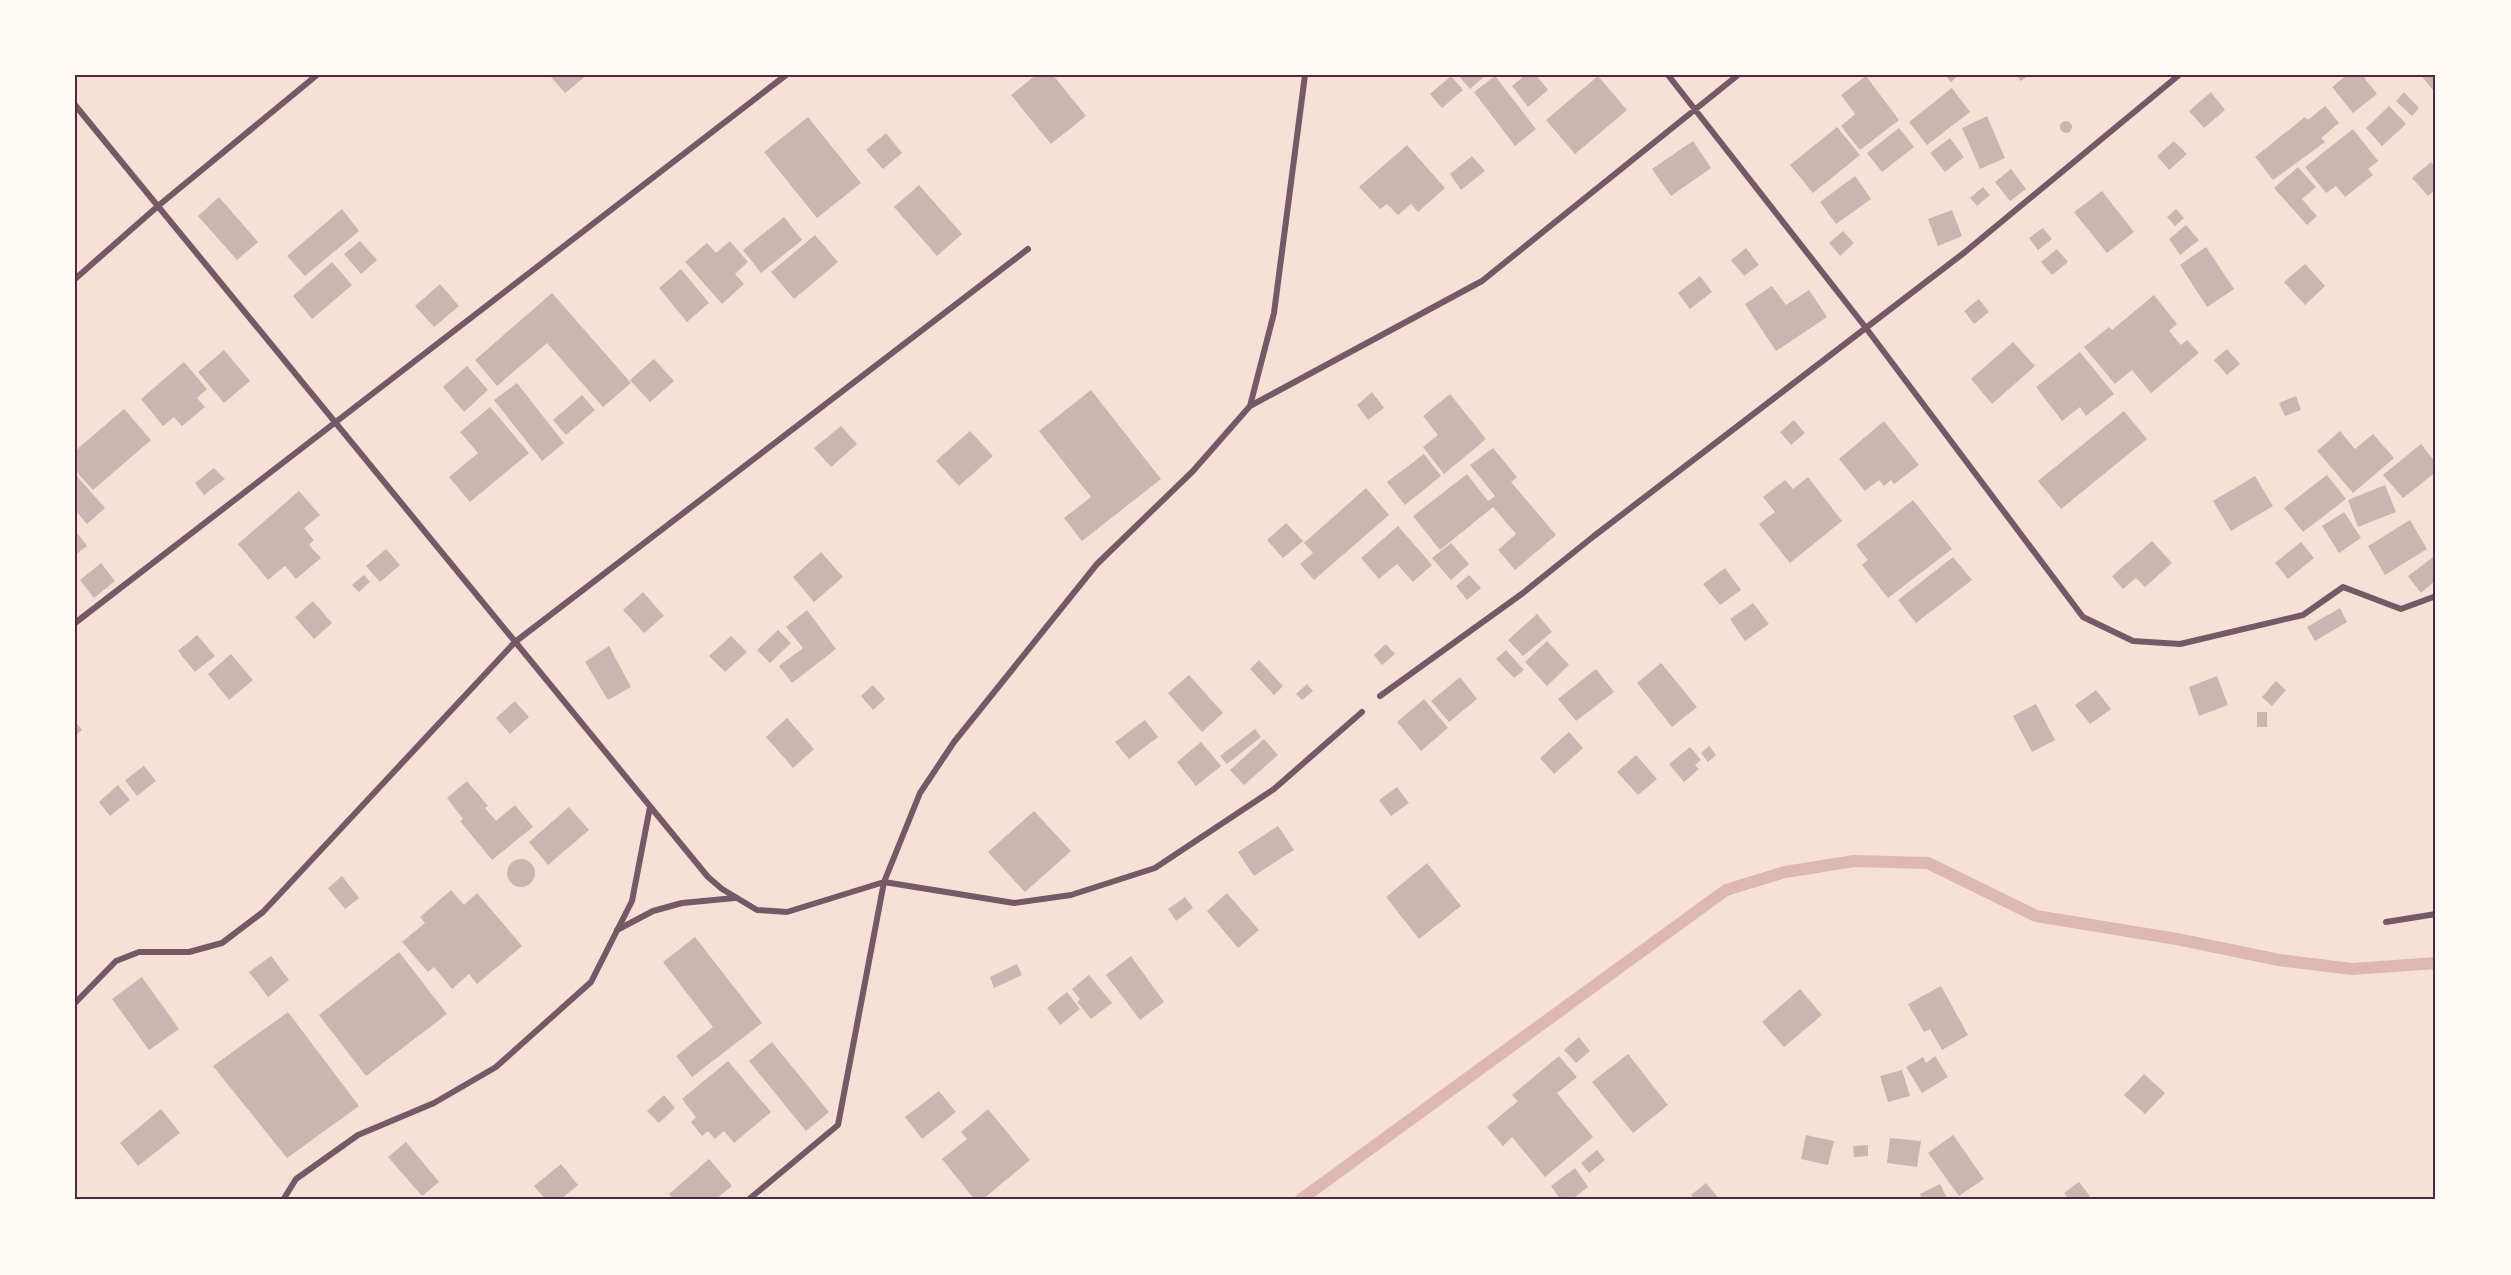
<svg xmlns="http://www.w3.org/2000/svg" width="2511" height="1275" font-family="Montserrat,sans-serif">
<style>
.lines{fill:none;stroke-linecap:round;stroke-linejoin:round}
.stream{stroke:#dcb8b0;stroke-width:12}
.building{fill:#ccb4b1}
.minor{stroke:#755966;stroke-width:6}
.neatline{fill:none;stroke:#4a2c40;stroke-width:2}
</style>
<rect width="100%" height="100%" fill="#f7e1d7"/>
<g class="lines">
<path class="stream" d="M1300 1200 1726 890 1785 872 1854 861 1928 863 2036 916 2177 939 2279 960 2352 969 2436 963"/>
</g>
<path class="building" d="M553 75H587L565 93 551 77Z
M1036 75H1053L1086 116 1051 144 1011 95Z
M1458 75H1486L1470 89Z
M1525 75H1536L1548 90 1528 107 1512 86Z
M1945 75H1959L1951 82Z
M2016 75H2029L2021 81Z
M2347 75H2362L2377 94 2353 113 2332 87Z
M2421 75H2436V94Z
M1451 76 1463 90 1442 108 1430 94Z
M1495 76 1536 129 1515 146 1474 92Z
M1598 76 1627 110 1575 154 1546 120Z
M1866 76 1899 120 1860 150 1841 126 1855 114 1841 95Z
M1952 88 1970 112 1927 145 1909 122Z
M2211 92 2225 110 2204 128 2189 111Z
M2404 92 2419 108 2412 116 2396 101Z
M2325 106 2339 123 2321 138 2325 142 2273 180 2255 157 2305 117 2308 120Z
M2389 106 2406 124 2382 146 2366 128Z
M1987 116 2005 158 1980 169 1962 128Z
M808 117 861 183 817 218 764 152Z
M2060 127a6 6 0 1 1 12 0a6 6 0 1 1-12 0Z
M1837 127 1860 155 1813 193 1790 165Z
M1899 128 1914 147 1882 172 1867 153Z
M2353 129 2378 161 2368 169 2373 175 2345 197 2336 186 2326 193 2305 167Z
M886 133 902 153 883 169 866 150Z
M1950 138 1964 157 1945 172 1930 153Z
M1693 141 1711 168 1671 196 1652 169Z
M2174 141 2187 154 2169 170 2157 156Z
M1407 145 1445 188 1418 212 1411 204 1398 215 1387 204 1380 209 1359 187Z
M1472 156 1485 171 1461 190 1450 174Z
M2431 162 2436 168V189L2428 196 2412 178Z
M2298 167 2316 187 2302 199 2317 216 2307 225 2274 188Z
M2011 169 2026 189 2010 201 1995 182Z
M1855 176 1871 199 1836 224 1820 202Z
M919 185 962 234 937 256 894 207Z
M1983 187 1990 195 1977 206 1970 198Z
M2102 191 2134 232 2107 253 2074 212Z
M219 197 258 242 237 260 198 216Z
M342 209 359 231 305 276 287 256Z
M2176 209 2184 218 2175 226 2167 217Z
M1952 210 1962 236 1938 246 1928 219Z
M784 217 802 240 761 273 743 250Z
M2186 225 2199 240 2180 255 2169 239Z
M2043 228 2052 239 2038 250 2029 238Z
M1843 231 1854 243 1840 256 1829 243Z
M815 235 838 262 794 299 771 272Z
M360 241 377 260 361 274 344 254Z
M730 241 748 262 735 274 744 284 722 304 685 262 707 243 716 253Z
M2206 247 2234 289 2207 307 2180 265Z
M1746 248 1759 265 1744 276 1731 260Z
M2057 249 2068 262 2052 275 2041 262Z
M332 262 352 285 312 319 293 296Z
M2305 264 2325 286 2305 305 2284 282Z
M681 269 709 303 687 322 659 288Z
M1700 276 1712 292 1690 309 1678 293Z
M440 284 459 306 434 327 415 306Z
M1772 286 1786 305 1809 290 1827 317 1776 351 1745 304Z
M552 293 631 383 603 407 547 343 497 386 475 360Z
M2154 295 2177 324 2169 331 2181 345 2187 340 2199 353 2151 393 2132 370 2115 384 2084 347 2109 327 2112 330Z
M1979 299 1989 312 1974 324 1964 311Z
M2013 342 2035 366 1992 404 1971 379Z
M2227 349 2240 364 2227 375 2214 360Z
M224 350 250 381 224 403 198 372Z
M2080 352 2114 394 2086 416 2080 407 2062 421 2036 387Z
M654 359 674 381 650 402 630 380Z
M184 362 207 389 197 398 205 407 182 426 174 417 163 426 141 399Z
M467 366 488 390 464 412 443 387Z
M517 383 564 443 542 461 494 400Z
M1091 390 1161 479 1082 541 1064 518 1091 497 1039 431Z
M1372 392 1384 408 1368 420 1357 405Z
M1450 394 1486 439 1444 474 1423 447 1438 435 1423 416Z
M582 395 595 410 566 435 553 420Z
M2296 396 2301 410 2285 416 2279 403Z
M490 407 529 453 470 502 449 477 478 453 460 432Z
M124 409 151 440 93 490 75 470V451Z
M2124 411 2147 439 2061 509 2038 481Z
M1794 420 1805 433 1791 445 1780 432Z
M1884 421 1919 465 1894 484 1891 480 1884 486 1879 480 1865 491 1839 459Z
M841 426 857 444 831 467 814 448Z
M970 431 993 456 959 486 936 461Z
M2340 431 2355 449 2373 434 2394 458 2353 493 2317 451Z
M2421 444 2436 463V472L2403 498 2383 475Z
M1493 448 1517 477 1511 482 1556 535 1515 570 1498 550 1516 534 1493 507 1440 550 1413 516 1467 474 1488 501 1495 496 1470 465Z
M1424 454 1441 476 1405 505 1387 482Z
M214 468 225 479 204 495 195 483Z
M75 474 105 508 87 524 75 510Z
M2327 475 2346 499 2303 532 2284 508Z
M2255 476 2273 506 2231 531 2213 501Z
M1808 477 1842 521 1790 563 1759 524 1775 512 1763 497 1785 480 1793 489Z
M2385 485 2396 512 2358 527 2348 500Z
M1366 488 1389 515 1314 580 1300 564 1313 553 1304 543Z
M299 491 320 515 304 528 314 540 309 545 321 558 296 579 285 566 268 580 238 544Z
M1913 500 1952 549 1888 598 1862 565 1868 560 1856 545Z
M2344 512 2361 538 2339 553 2322 526Z
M2410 520 2427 549 2385 575 2368 546Z
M1286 523 1303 541 1283 558 1267 540Z
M1398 526 1432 565 1413 582 1397 564 1379 579 1361 558Z
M75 530 87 546 75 555Z
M2152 541 2172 563 2145 587 2136 578 2123 589 2112 576Z
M2301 542 2314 558 2288 579 2275 563Z
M1451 543 1469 564 1451 580 1432 558Z
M386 549 400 565 380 582 366 566Z
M821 552 843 577 814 602 793 577Z
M2436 555V580L2421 593 2408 576Z
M1953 557 1972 580 1916 623 1898 600Z
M101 563 115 581 94 598 80 580Z
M1725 568 1741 590 1720 605 1703 584Z
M364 575 370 582 359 592 352 585Z
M1469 575 1481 588 1467 600 1456 586Z
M643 592 664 616 644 633 623 610Z
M313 601 332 623 314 639 295 617Z
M1753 603 1769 624 1745 641 1730 619Z
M2340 608 2347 622 2315 641 2307 627Z
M807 610 836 649 792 683 779 666 803 648 786 627Z
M1537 614 1552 632 1523 656 1508 640Z
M778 630 791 643 770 663 757 650Z
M197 635 215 656 195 672 178 651Z
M731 636 747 652 725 672 709 656Z
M1547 641 1569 665 1547 686 1525 662Z
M1386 644 1395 654 1382 665 1374 655Z
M609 646 631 687 608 700 585 662Z
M1506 650 1524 670 1514 678 1496 659Z
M231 654 253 680 229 700 208 674Z
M1259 660 1283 686 1274 695 1250 669Z
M1661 663 1697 707 1672 727 1637 683Z
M1596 669 1614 692 1576 721 1558 699Z
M1189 675 1223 713 1202 732 1168 693Z
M2217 676 2228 705 2199 716 2189 687Z
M1460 677 1477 699 1449 722 1431 701Z
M2276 681 2286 690 2272 706 2262 697Z
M1307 684 1313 691 1302 700 1296 694Z
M873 685 885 699 873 710 861 696Z
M2096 690 2111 709 2090 724 2075 705Z
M1424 699 1448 728 1421 751 1397 722Z
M515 701 529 717 510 734 496 718Z
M2036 704 2055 740 2032 752 2013 716Z
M2257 712H2267V727H2257Z
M787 718 814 749 793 768 766 737Z
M1145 720 1158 737 1129 759 1115 742Z
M75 721 82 730 75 736Z
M1255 729 1261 737 1227 764 1220 756Z
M1569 732 1583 748 1554 774 1540 758Z
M1264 739 1278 755 1244 785 1230 770Z
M1201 742 1221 766 1196 786 1177 762Z
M1709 746 1716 755 1708 762 1701 753Z
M1690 747 1701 760 1695 765 1699 769 1684 782 1669 764Z
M1636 755 1657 779 1638 795 1617 772Z
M144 766 156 781 137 796 125 780Z
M467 781 488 806 485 808 496 821 515 805 533 827 492 860 460 821 463 819 447 798Z
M118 785 130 800 110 816 99 802Z
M1397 787 1409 803 1391 816 1379 800Z
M569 807 589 830 548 865 529 842Z
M1034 811 1071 851 1025 892 988 852Z
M1278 826 1294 850 1254 876 1238 852Z
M507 873a14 14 0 1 1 28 0a14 14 0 1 1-28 0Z
M1427 863 1461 906 1419 939 1386 897Z
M342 876 359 898 345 909 328 888Z
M451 890 464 905 477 893 522 946 477 984 469 974 452 989 434 967 428 972 402 942 425 923 420 917Z
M1227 893 1259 930 1238 948 1207 911Z
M1185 897 1193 908 1176 921 1168 909Z
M695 937 762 1023 692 1077 676 1056 713 1027 663 962Z
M399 952 447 1014 366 1076 319 1015Z
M271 956 289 980 268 997 249 972Z
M1131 956 1164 1002 1140 1020 1106 975Z
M1017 964 1022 975 994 988 990 977Z
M1089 975 1112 1003 1091 1019 1077 1002 1080 999 1072 989Z
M142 977 179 1029 149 1050 112 999Z
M1941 986 1968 1035 1942 1050 1930 1029 1924 1032 1908 1004Z
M1800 989 1822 1015 1784 1047 1762 1022Z
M1067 992 1080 1009 1060 1025 1047 1008Z
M288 1012 359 1106 287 1158 213 1066Z
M1579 1037 1590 1051 1576 1063 1564 1050Z
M772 1042 829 1112 806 1131 749 1061Z
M1628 1054 1668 1105 1633 1133 1592 1082Z
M1559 1056 1577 1077 1557 1093 1593 1137 1545 1177 1512 1137 1503 1146 1487 1127 1518 1101 1512 1095Z
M1935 1056 1948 1077 1922 1093 1906 1067 1923 1057 1926 1063Z
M728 1061 771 1112 734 1143 724 1131 715 1139 708 1131 702 1136 691 1122 696 1117 682 1099Z
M1902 1070 1910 1096 1888 1102 1880 1076Z
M2144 1074 2165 1093 2145 1114 2124 1095Z
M939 1091 956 1112 922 1139 905 1117Z
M664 1095 675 1108 659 1123 647 1111Z
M161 1109 180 1133 138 1166 120 1143Z
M988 1109 1030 1160 982 1200H975L942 1159 967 1139 961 1132Z
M1806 1135 1834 1141 1828 1165 1801 1159Z
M1953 1135 1984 1179 1959 1196 1928 1153Z
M1890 1138 1921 1141 1917 1167 1887 1163Z
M406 1142 439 1182 422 1196 388 1157Z
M1868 1145V1156L1854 1157 1853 1146Z
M1597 1150 1605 1160 1589 1173 1581 1163Z
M709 1159 732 1186 715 1200H674L669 1194Z
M561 1164 578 1185 560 1200H546L534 1186Z
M1575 1168 1588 1187 1571 1200H1561L1551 1186Z
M2079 1182 2090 1196 2085 1200H2070L2064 1193Z
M1706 1183 1720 1200H1695L1691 1195Z
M1940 1184 1948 1200H1923L1920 1194Z"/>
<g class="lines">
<path class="minor" d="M1668 75 1866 328 2083 617 2133 641 2180 644 2303 615 2343 587 2401 609 2436 596
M75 105 708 877 722 889 757 910 787 912 884 882 1014 903 1071 895 1155 868 1274 789 1362 712
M75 279 158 206 317 75
M1250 406 1482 281 1738 75
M75 623 786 75
M1380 696 1523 593 1594 536 1965 252 2179 75
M2386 922 2436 914
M617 930 653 911 682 903 735 898
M75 1003 116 961 139 952H189L222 943 263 912 515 642 1028 249
M283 1200 296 1179 358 1135 434 1103 496 1067 591 982 632 901 650 807
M748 1200 838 1125 884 882 920 793 954 742 1097 564 1193 471 1250 406 1274 313 1305 75"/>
</g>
<rect width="2511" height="1275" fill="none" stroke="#fffaf5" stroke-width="153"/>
<rect x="76" y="76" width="2358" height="1122" class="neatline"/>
</svg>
